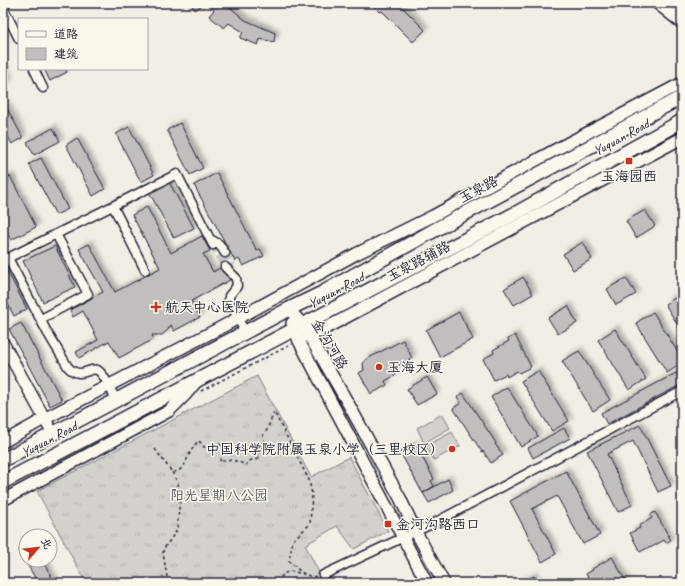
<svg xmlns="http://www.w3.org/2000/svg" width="685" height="586" font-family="Caveat,'LXGW WenKai TC',sans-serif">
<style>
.grass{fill:url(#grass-tufts);stroke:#7b7a84}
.pitch{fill:#d4d1cc;stroke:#7b7a84}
.building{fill:#c2bebe;stroke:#22223b;filter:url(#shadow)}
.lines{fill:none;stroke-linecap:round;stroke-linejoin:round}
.street-tunnel{stroke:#c8c5c3;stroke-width:8;stroke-dasharray:8 4;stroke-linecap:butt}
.street-casing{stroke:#22223b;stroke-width:11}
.secondary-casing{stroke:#22223b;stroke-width:14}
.primary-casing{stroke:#22223b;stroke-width:16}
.path{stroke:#22223b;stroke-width:1.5;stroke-dasharray:3 3;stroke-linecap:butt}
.street{stroke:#fbf7ec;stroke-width:8}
.secondary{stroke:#fbf7ec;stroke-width:11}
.primary{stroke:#fbf7ec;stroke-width:13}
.poi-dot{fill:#c8321e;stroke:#fbf7ec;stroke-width:1.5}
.labels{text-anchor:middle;stroke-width:3;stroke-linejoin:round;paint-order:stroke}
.street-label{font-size:14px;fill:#22223b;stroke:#fbf7ec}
.poi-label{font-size:14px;fill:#22223b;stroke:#fbf7ec;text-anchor:start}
.park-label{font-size:14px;fill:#575766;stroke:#fbf7ec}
</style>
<defs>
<pattern id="grass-tufts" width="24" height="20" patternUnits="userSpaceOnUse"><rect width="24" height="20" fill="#d4d1cc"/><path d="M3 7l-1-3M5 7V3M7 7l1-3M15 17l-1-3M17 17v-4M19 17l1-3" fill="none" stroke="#b6b3b0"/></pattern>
<filter id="shadow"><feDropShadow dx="3.5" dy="-3.5" stdDeviation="2" flood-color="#0004"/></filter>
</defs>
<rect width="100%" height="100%" fill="#f2eee5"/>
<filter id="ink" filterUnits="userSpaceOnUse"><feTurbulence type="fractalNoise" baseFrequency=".025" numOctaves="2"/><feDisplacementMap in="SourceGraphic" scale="8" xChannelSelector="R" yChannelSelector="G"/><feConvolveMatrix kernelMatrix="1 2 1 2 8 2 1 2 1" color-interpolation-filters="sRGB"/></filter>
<g filter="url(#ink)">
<path class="grass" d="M257 376 311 477 349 457 388 531 354 549 337 526 305 545 324 582 322 583H86L37 491Z"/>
<path class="pitch" d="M442 414 450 428 424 443 417 428Z
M452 432 460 446 434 460 426 446Z"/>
<path class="building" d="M190 3H205L195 10Z
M208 3H225L245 20 275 33 274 42 260 39 258 45 240 38 243 32 229 23 224 28 209 16 214 10Z
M371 3H398L425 30 413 42 382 11 380 12Z
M3 67 9 82 3 85Z
M44 69H65L67 72 50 81Z
M3 101 23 138 12 144 3 127Z
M180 123 203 168 190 175 167 130Z
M129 127 154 175 141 182 116 134Z
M53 128 60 141 34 155 27 142Z
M77 138 105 189 93 196 66 145Z
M41 158 68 209 56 215 29 164Z
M217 173 257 251 260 249 264 256 243 266 239 259 235 261 194 185Z
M10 176 36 227 11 240 3 225V180Z
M169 182 194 228 174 238 149 192Z
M147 207 171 253 202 236 210 251 203 254 213 272 223 266 230 280 191 301 200 317 174 331 171 325 167 331 162 335H152L154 339 119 358 109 341 79 358 76 352 98 340 83 311 73 317 70 310 103 292 79 249 89 244 115 292 160 268 132 215Z
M645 210 655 226 636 238 626 221Z
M583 242 592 259 573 270 563 254Z
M55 246 75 287 43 302 23 261Z
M3 263 27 309 14 316 3 295Z
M523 277 533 294 514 305 504 289Z
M626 278 636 294 616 305 607 289Z
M682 294V332L665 304Z
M568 306 577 323 558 334 548 318Z
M459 312 473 339 440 357 426 330Z
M653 312 682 359V363L667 373 636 323Z
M21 323 62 400 50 406 9 329Z
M615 329 646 379 629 390 598 340Z
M515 335 531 367 519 373 517 371 507 377 506 374 494 380 483 359 494 353 493 350 509 341 508 339Z
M403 340 412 358 392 369 396 375 385 381 387 385 371 394 359 373 364 370 363 364 365 360Z
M579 351 610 400 593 411 562 361Z
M538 371 569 421 552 431 521 381Z
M676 373 682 384 607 424 601 413Z
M427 377 437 394 417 405 407 389Z
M507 387 538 436 521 447 491 397Z
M463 393 496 443 495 444 503 455 491 463 483 451 482 452 453 408 461 403 457 397Z
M640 425 671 486 658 492 633 441 607 454 632 505 618 512 587 451Z
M564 428 570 438 533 458 528 448Z
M415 444 434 479 431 481 434 486 423 493 422 492 400 452Z
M566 471 600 535 583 544 557 496 532 509 556 554 542 562 510 501Z
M448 479 453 490 429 503 423 493Z
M655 512 671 540 666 543 664 540 650 548 649 547 640 552 630 533 640 528 639 526 652 518 650 515Z
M26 546V560H42L55 583H38L19 550Z
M612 557 627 583H591L586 574 593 570 592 569Z
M534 576 537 583H521Z"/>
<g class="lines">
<path class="street-tunnel" d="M213 245 225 267
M225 253 232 266"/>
<g class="street-casing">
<path id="street" d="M3 7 19 39
M34 69 43 88
M113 206 145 270
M210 239 219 244 225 253
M225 267 236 278 237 286 229 296V301L245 332
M41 319 88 294 56 234
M116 400C112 392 106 378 100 372 92 363 82 382 68 367L47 332 8 258 177 174 213 245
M323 575 436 522 682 391"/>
</g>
<g class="secondary-casing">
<path id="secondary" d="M657 3 682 23
M675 3 682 9
M289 309 303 325 349 405 400 498 416 532 444 583
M292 323 299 341 427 583
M309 337 682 138
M3 343 53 434
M3 442 44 419 218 329 356 254 433 216 555 150 682 83
M3 500 169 411 186 394 196 382"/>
</g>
<g class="primary-casing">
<path id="primary" d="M3 460 289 309 322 293 440 227 682 97
M3 482 520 211 682 121"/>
</g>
<path class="path" d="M201 391 292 344
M155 449 172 472C183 472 185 463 189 455 191 450 195 445 198 441L200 442 204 447 210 448 220 444 225 450 221 456 220 462C228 458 238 461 246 465 250 459 253 459 260 460L258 457 264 440 263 435 267 430 274 412 309 480 312 494 310 524 293 540 289 561C296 567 305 579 317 576
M168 583 163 553 165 547 177 530 180 498 178 483 172 472
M278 583 283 574 290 571 304 574"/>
<use href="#street" class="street"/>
<use href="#secondary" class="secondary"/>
<use href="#primary" class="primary"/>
</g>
</g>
<g class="poi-dot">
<rect x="625" y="157" width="8" height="8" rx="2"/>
<path d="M154 301h4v4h4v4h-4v4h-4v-4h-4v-4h4z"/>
<circle cx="379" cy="367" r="4"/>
<circle cx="452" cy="449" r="4"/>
<rect x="384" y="520" width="8" height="8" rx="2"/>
</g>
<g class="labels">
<g class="street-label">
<text transform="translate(621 137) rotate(-29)" y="5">Yuquan Road</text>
<text transform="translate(478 189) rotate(-28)" y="5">玉泉路</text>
<text transform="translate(418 261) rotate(-28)" y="5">玉泉路辅路</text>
<text transform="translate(336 290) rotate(-28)" y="5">Yuquan Road</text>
<text transform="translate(330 344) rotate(59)" y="5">金沟河路</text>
<text transform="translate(49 439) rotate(-28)" y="5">Yuquan Road</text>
</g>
<g class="poi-label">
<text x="629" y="181" text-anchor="middle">玉海园西</text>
<text x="165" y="312">航天中心医院</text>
<text x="387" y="372">玉海大厦</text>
<text x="444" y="454" text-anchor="end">中国科学院附属玉泉小学（三里校区）</text>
<text x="396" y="529">金河沟路西口</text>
</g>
<g class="park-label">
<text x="219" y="500">阳光星期八公园</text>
</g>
</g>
<rect width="685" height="586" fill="none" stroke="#fbf7ec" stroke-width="16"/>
<rect x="8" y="8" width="669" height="570" fill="none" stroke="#22223b" stroke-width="1.5" filter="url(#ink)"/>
<rect x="18" y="18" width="130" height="52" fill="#fbf7ec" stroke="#a4a2a5"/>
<rect x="26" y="31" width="20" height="6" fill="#fbf7ec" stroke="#a4a2a5"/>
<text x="54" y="38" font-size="12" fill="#22223b">道路</text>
<rect x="26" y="48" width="20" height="12" fill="#c2bebe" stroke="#a4a2a5"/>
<text x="54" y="58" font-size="12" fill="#22223b">建筑</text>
<g transform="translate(38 548) rotate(62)"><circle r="19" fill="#fbf7ec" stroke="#a4a2a5"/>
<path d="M0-3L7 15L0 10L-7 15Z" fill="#c8321e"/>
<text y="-6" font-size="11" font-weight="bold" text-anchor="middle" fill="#22223b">北</text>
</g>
</svg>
